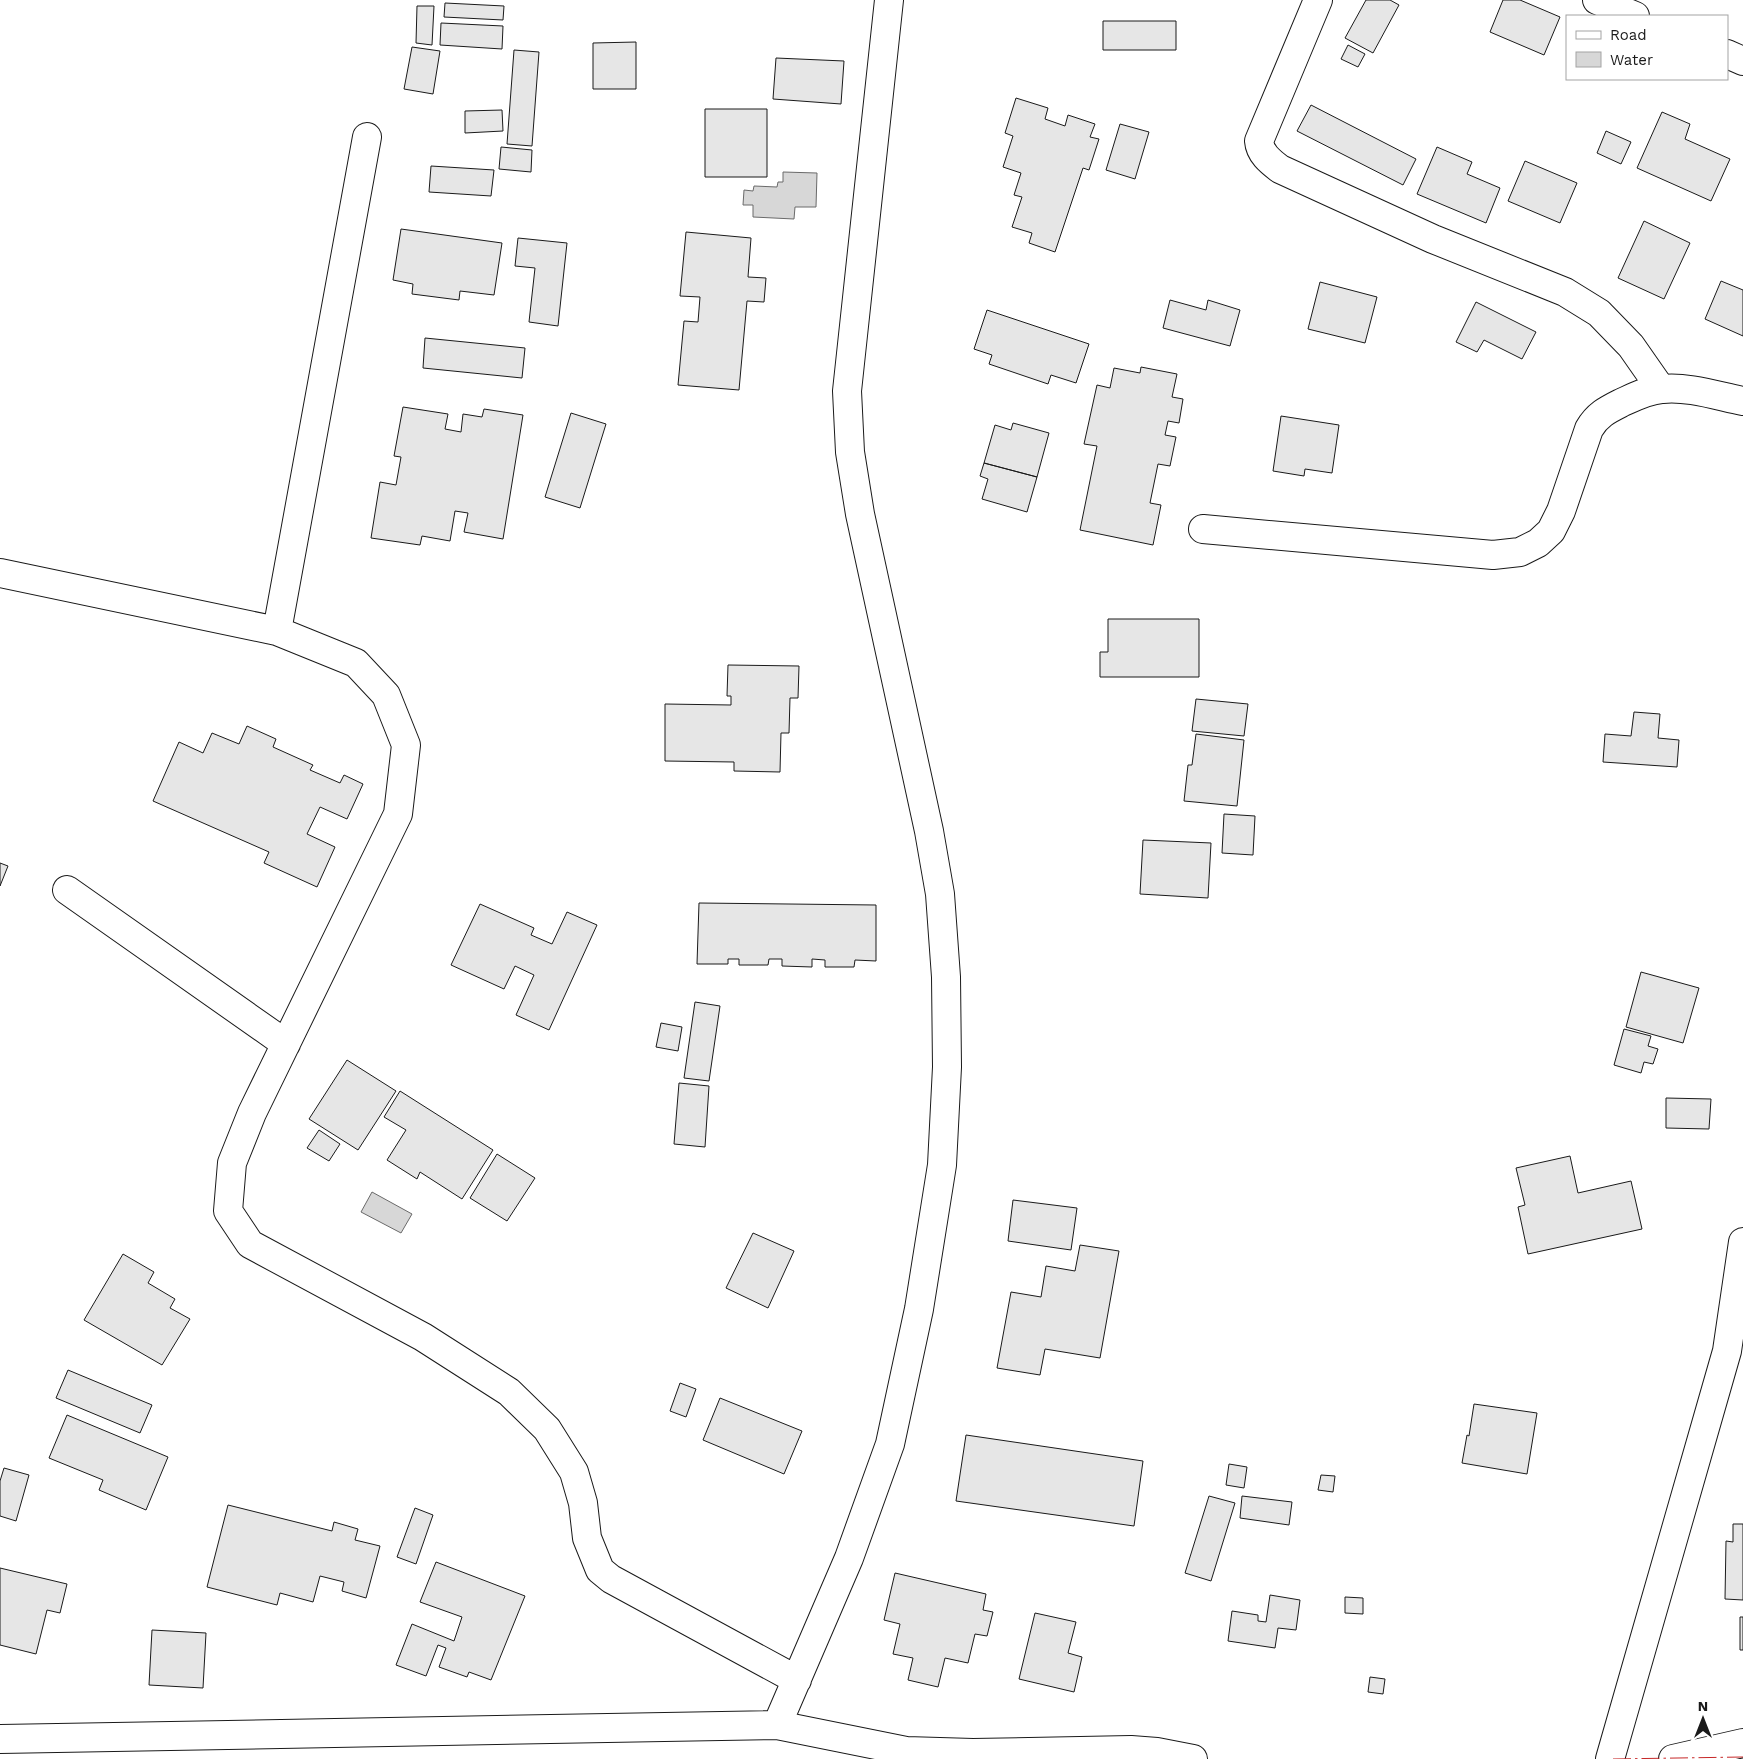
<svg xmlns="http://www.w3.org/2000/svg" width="1743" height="1759" font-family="'Work Sans',sans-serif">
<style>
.water{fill:#d7d7d7;stroke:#6a6a6a}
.building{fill:#e6e6e6;stroke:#1a1a1a}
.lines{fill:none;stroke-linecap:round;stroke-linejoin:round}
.minor-casing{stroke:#1a1a1a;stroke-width:30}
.minor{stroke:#fff;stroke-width:28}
.power{stroke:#c62828;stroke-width:1;stroke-dasharray:18 4 2.5 4;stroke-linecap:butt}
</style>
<rect width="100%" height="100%" fill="#fff"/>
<path class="water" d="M783 172 817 173 816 207H795L794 219 753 217V205H743L744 190 753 191 754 186 777 187 778 182H783Z
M372 1192 412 1214 401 1233 361 1212Z"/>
<path class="building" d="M1366 0H1390L1399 5 1373 53 1345 38Z
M1503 0H1520L1560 17 1544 55 1490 32Z
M445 3 504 6 503 20 444 17Z
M417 6H434L432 45 416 43Z
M1103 21H1176V50H1103Z
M441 23 503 26 502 49 440 45Z
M636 42V89H593V43Z
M1348 45 1365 54 1358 67 1341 59Z
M412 47 440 51 433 94 404 89Z
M514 50 539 52 532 146 507 144Z
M776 58 844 61 841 104 773 99Z
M1016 98 1048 108 1045 119 1065 126 1068 115 1095 124 1090 137 1099 139 1089 170 1083 168 1055 252 1029 243 1032 233 1012 227 1022 197 1014 195 1021 173 1003 167 1013 136 1005 133Z
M1311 105 1416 159 1403 185 1297 131Z
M705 109H767V177H705Z
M502 110 503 131 465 133V111Z
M1662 112 1690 124 1685 139 1730 159 1711 201 1637 168Z
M1120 124 1149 132 1135 179 1106 170Z
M1606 131 1631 142 1621 164 1597 153Z
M501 147 532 150 531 172 499 169Z
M1437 147 1472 162 1467 174 1500 188 1486 223 1417 194Z
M1525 161 1577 183 1560 223 1508 201Z
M431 166 494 170 491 196 429 192Z
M1644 221 1690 243 1664 299 1618 278Z
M401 229 502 243 494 295 460 291 459 300 412 294 413 284 393 280Z
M686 232 751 238 748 277 766 278 764 302 747 301 739 390 678 385 684 321 698 322 700 297 680 296Z
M518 238 567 243 558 326 529 322 535 268 515 266Z
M1721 281 1743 290V336L1705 319Z
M1320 282 1377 297 1365 343 1308 329Z
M1170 300 1206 310 1208 300 1240 310 1230 346 1163 328Z
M1476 302 1536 332 1522 359 1484 340 1477 352 1456 342Z
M987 310 1089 344 1076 383 1051 375 1048 384 989 364 992 355 974 349Z
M425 338 525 348 522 378 423 368Z
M1141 367 1177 374 1172 397 1183 399 1179 423 1168 421 1165 435 1176 437 1170 466 1158 464 1150 503 1161 505 1153 545 1080 530 1097 446 1084 444 1097 385 1110 388 1114 368 1140 373Z
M403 407 448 414 445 429 461 432 463 414 482 417 484 409 523 415 503 539 464 532 468 513 455 511 450 541 422 536 420 545 371 538 380 482 396 485 401 457 394 456Z
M571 413 606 424 580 508 545 497Z
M1281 416 1339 425 1332 473 1305 469 1304 476 1273 471Z
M1013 423 1049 433 1037 477 984 463 995 425 1011 430Z
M984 463 1037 477 1027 512 982 499 988 479 980 476Z
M1108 619H1199V677H1100V652H1108Z
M728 665 799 666 798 698H790L789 733H781L780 772 734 771V762L665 761V704L731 705V696H727Z
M1196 699 1248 704 1244 736 1192 731Z
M1634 712 1660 714 1658 738 1679 740 1677 767 1603 762 1605 734 1631 736Z
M247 726 276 739 273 747 313 765 310 770 340 783 344 775 363 784 347 819 320 807 307 834 335 847 317 887 264 863 269 852 153 801 179 742 203 753 212 733 239 744Z
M1196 734 1244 740 1237 806 1184 801 1188 765H1192Z
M1224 814 1255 816 1253 855 1222 853Z
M1143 840 1211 843 1208 898 1140 894Z
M0 863 8 866 0 886Z
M699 903 876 905V961L855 960 854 967H825V960L812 959V967L782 966V959H769L768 965H739V959H728V964H697Z
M480 904 534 928 531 935 552 944 567 912 597 925 549 1030 516 1015 534 975 515 966 504 989 451 965Z
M1641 972 1699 988 1683 1043 1626 1027Z
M695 1002 720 1006 709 1081 684 1078Z
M661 1023 682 1027 678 1051 656 1047Z
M1624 1029 1651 1036 1648 1046 1658 1049 1653 1064 1644 1062 1641 1073 1614 1065Z
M347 1060 396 1091 358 1150 309 1119Z
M679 1083 709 1086 705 1147 674 1144Z
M400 1091 493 1150 462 1199 420 1172 417 1179 387 1160 406 1130 384 1117Z
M1666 1098 1711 1099 1709 1129 1666 1128Z
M319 1130 340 1144 329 1161 307 1148Z
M497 1154 535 1178 507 1221 470 1198Z
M1570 1156 1578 1193 1631 1181 1642 1229 1528 1254 1518 1207 1525 1205 1516 1168Z
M1013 1200 1077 1208 1071 1250 1008 1241Z
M753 1233 794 1251 768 1308 726 1288Z
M1080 1245 1119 1251 1100 1358 1045 1349 1040 1375 997 1368 1011 1292 1041 1297 1046 1266 1075 1271Z
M123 1254 154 1272 148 1283 175 1299 170 1308 190 1319 162 1365 84 1320Z
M68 1370 152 1405 140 1433 56 1398Z
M680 1383 696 1389 686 1417 670 1411Z
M720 1398 802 1431 784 1474 703 1440Z
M1474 1404 1537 1413 1527 1474 1462 1463 1467 1435 1469 1436Z
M67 1415 168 1457 146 1510 99 1490 103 1480 49 1458Z
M966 1435 1143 1461 1134 1526 956 1501Z
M1229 1464 1247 1467 1244 1488 1226 1485Z
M4 1468 29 1475 16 1521 0 1516V1481Z
M1321 1475 1335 1476 1333 1492 1318 1490Z
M1209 1496 1235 1503 1211 1581 1185 1573Z
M1242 1496 1292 1502 1289 1525 1240 1518Z
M228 1505 332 1531 334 1522 358 1529 355 1540 380 1546 366 1598 342 1591 344 1582 320 1576 313 1602 280 1593 277 1605 207 1587Z
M415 1508 433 1515 416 1564 397 1557Z
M1733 1524H1743V1600L1725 1599 1726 1541 1733 1542Z
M436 1562 525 1596 491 1680 469 1672 467 1677 439 1667 446 1648 438 1645 426 1676 396 1665 412 1624 454 1641 462 1617 420 1602Z
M0 1568 67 1584 60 1613 47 1610 36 1654 0 1645Z
M895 1573 986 1594 983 1610 993 1612 987 1636 975 1634 968 1663 945 1658 938 1687 908 1680 913 1658 893 1654 900 1624 884 1620Z
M1270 1595 1300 1600 1296 1630 1278 1628 1275 1648 1228 1641 1232 1611 1258 1615V1621L1266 1622Z
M1345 1597 1363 1598V1614L1345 1613Z
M1035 1613 1076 1622 1068 1653 1082 1657 1074 1692 1019 1679Z
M1740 1617H1743V1650H1740Z
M152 1630 206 1633 203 1688 149 1685Z
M1370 1677 1385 1679 1383 1694 1368 1692Z"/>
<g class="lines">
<g class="minor-casing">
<path id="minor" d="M1318 0 1259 141C1260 154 1271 162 1280 169L1433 239 1565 292 1599 313 1631 346 1661 389
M1597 0 1635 16
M1727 54 1743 61
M1203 529 1493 555 1520 552 1538 543 1551 531 1561 511 1589 429C1597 415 1607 410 1621 403 1634 397 1647 390 1662 389 1687 386 1718 396 1743 401
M0 573 277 631 356 663 386 695 406 745 398 814 252 1113 232 1163 228 1211 250 1244 423 1337 509 1392 547 1429 574 1472 583 1503 587 1538 600 1570 611 1579 797 1680
M277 631 367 137
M67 890 286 1044
M777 1725 849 1558 890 1444 919 1309 942 1165 947 1067 946 977 940 894 929 831 860 514 850 452 847 391 889 0
M0 1739 777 1725 906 1751 973 1753 1131 1750 1157 1752 1193 1759
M1610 1759 1727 1351 1743 1242
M1673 1759 1743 1743"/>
</g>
<use href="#minor" class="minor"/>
<path class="power" d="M1613 1759 1743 1757"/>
</g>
<rect x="1566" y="15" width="162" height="65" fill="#ffffff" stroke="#a3a3a3"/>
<rect x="1576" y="31" width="25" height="8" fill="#ffffff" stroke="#a3a3a3"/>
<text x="1610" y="40" font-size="15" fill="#1a1a1a">Road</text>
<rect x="1576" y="52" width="25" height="15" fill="#d7d7d7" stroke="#a3a3a3"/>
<text x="1610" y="65" font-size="15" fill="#1a1a1a">Water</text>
<g transform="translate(1703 1719)" stroke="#ffffff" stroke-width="4" paint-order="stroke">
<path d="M0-4L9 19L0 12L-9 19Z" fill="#1a1a1a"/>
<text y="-8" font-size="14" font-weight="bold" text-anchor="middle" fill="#1a1a1a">N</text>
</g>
</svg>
